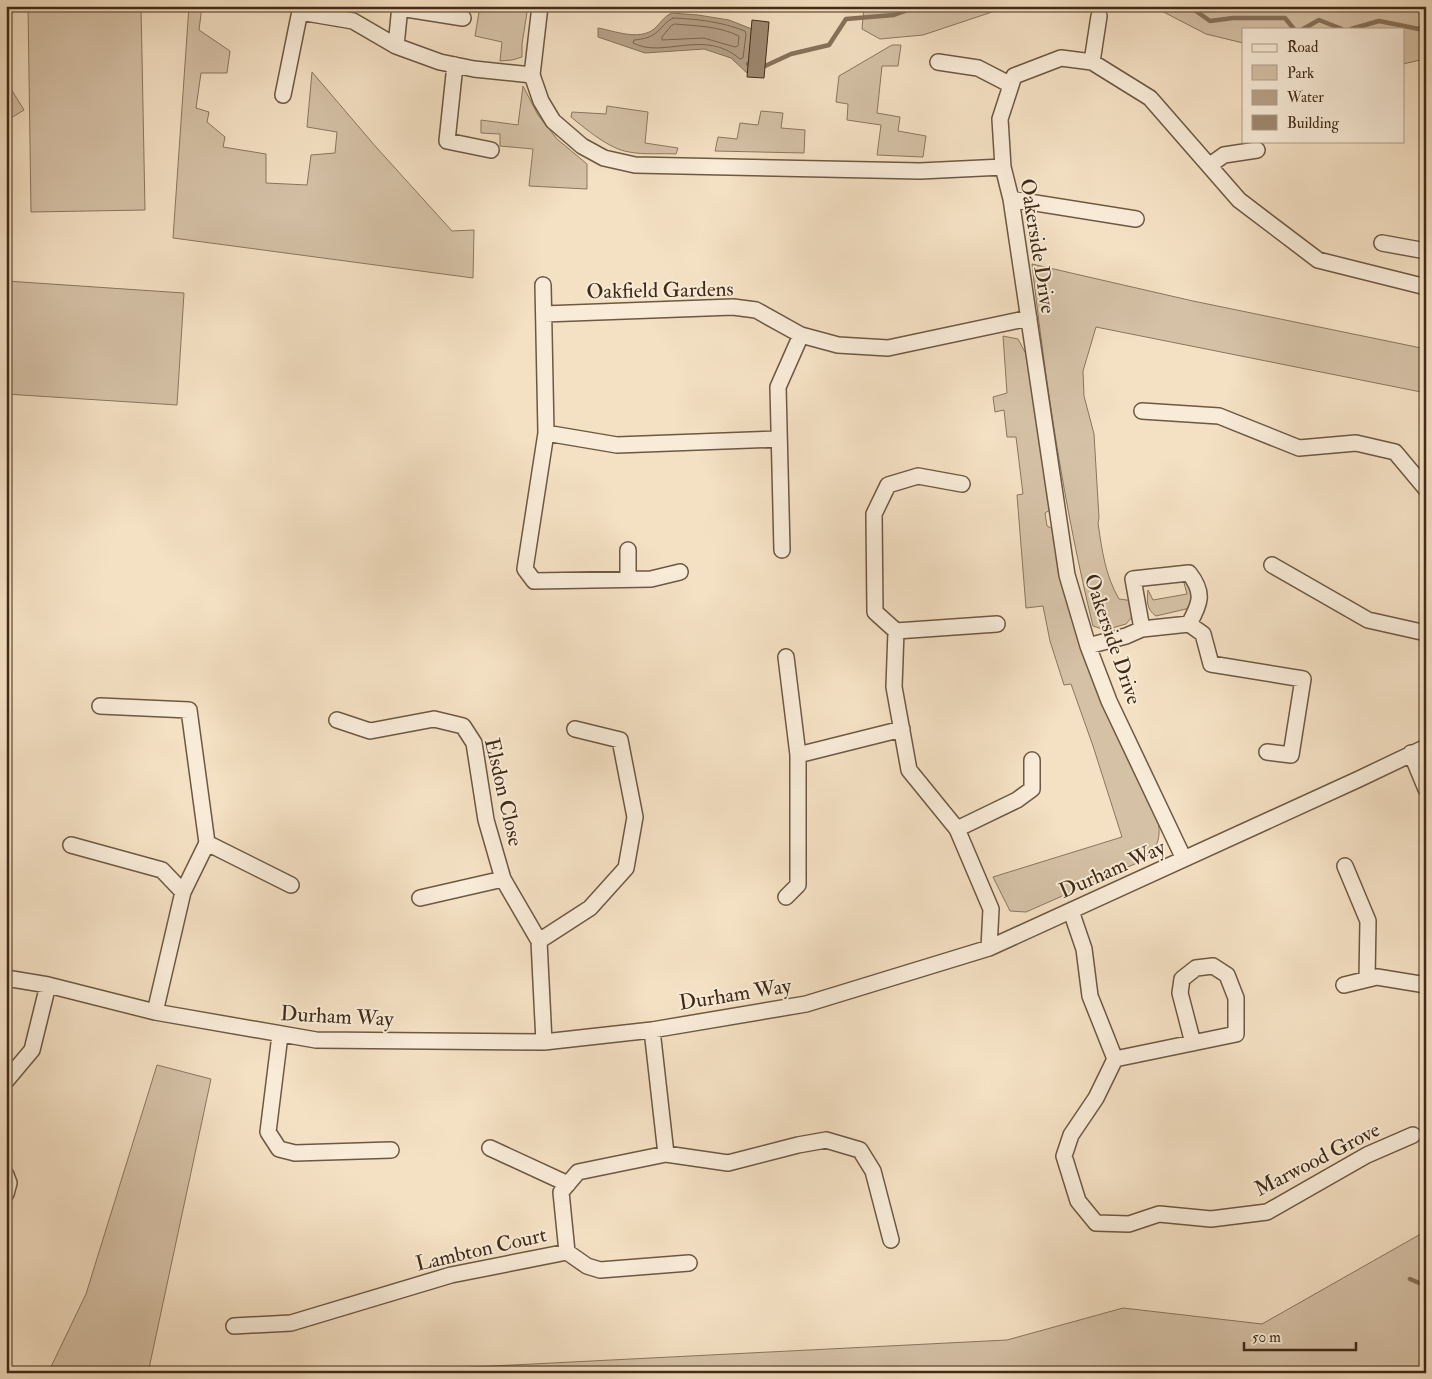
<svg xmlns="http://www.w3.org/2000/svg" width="1432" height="1379" font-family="'IM FELL Double Pica',serif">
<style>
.green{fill:#d5c1a6;stroke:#8a765e}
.water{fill:#b7a289;stroke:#87725b}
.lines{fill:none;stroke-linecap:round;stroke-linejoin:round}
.shore{stroke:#7c6650;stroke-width:1}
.stream{stroke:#87725b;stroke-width:4.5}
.building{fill:#9e8970;stroke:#402b17}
.minor-casing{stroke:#6d5842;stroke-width:18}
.minor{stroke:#f8ebd8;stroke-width:15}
.labels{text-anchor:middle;stroke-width:4;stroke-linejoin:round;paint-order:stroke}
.street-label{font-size:21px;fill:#402b17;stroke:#f8ebd8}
</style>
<rect width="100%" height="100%" fill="#f4e0c3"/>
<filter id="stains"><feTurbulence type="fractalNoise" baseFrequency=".004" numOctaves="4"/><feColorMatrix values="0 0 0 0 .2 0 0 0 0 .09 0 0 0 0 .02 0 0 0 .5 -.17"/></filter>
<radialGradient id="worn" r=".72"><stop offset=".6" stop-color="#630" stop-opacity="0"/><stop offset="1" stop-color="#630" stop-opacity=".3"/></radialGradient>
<path class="green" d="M141 6 145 210 31 212 28 7Z
M189 6H202L199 30 230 51 227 73H201L196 108 209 112 207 122 225 137 223 147 266 154V183L307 185 311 155 335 153 337 132 307 127 312 72 376 147 452 231 474 230 473 278 173 238Z
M480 6H528L522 44V57L512 60 500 61 502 42 475 36Z
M864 6H1010L923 35 880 39 862 29Z
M1152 6H1426V62L1420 60 1403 64V29H1243V43L1206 34Z
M892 45H901L898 66H882L877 113 900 117 898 131 926 136 923 157 877 155 881 125 847 120 848 104 836 102 839 76Z
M6 81 24 110 6 121Z
M523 86 538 115 557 139 587 164V189L529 186 533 149 500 146V134L481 133V120L518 125Z
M607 106 648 112 645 143 678 148 676 154C661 153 644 155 629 152 609 149 586 129 571 117L572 112 606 114Z
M761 111 783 113 781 128 805 130 804 153 715 151 718 137 737 139 740 123 758 125Z
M1032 264 1193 301 1426 349V393L1096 327 1083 371 1084 396 1094 434 1099 518 1098 523C1102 550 1105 575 1119 599L1134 601 1132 617 1126 624 1105 630 1093 626C1064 507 1046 386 1032 264Z
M6 281 184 293 177 405 6 394Z
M1003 336 1018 339 1026 354 1050 510 1045 513 1047 526 1053 529 1068 605 1077 637 1090 672 1158 821C1162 843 1155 851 1137 863L1026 912 1010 911 993 877 1122 837 1093 746 1071 684 1064 685 1050 641 1043 606 1026 608 1017 495 1023 494 1016 437H1007L1004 410 995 412 993 397 1007 393Z
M1187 582 1194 590V603L1186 609 1156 616C1146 609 1147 601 1148 590L1153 600 1187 594 1184 583Z
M157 1065 211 1079 148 1373H48L86 1294Z
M1426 1231V1373H354L1007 1340 1123 1308 1262 1324Z"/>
<path class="water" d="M672 13 698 15 729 20 752 29 747 73 731 58 704 49 645 53 598 37V28C615 31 639 41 654 29 661 23 663 17 672 13Z"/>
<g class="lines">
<path class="shore" d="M673 18C698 19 722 22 745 31L746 34 743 58 740 59C705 28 663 59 633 43L634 40C643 39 650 38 657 32 663 27 666 21 673 18Z
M675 24C696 26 719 26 739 36L738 46 735 47 704 38 662 40V37L671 26Z"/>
<path class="stream" d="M1189 6 1210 21 1233 18H1285L1294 29
M1303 29 1319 20 1342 29
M1351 29 1379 21 1419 29 1426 22
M748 64 765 66 791 54 829 45 846 19 894 15 916 7 934 6
M1410 1279 1426 1286"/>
</g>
<path class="building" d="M752 20 769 22 764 78 747 77Z"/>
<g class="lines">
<g class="minor-casing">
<path id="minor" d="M540 6 532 75 541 101 553 121 582 146 604 158 635 165 920 171 1003 167
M400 8 463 18
M300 12 353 21 396 46 440 62 474 69 532 75
M396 46 400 6
M938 62 978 68 1011 85
M1092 62 1099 16
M455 65 447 141 491 150
M283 95 301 6
M1210 165 1224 155 1257 150
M1011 199 1136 219
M1382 243 1426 251
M543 285 546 433
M544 314 733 307 756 310 801 335 838 345 888 348 1029 318
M1142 411 1219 416 1299 448 1356 443 1395 452 1426 489
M962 484 918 476 888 485 874 514 875 612 896 631 894 687 909 770 957 829 991 909 989 948
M628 550V579
M782 550 778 387 801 335
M1272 565 1368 620 1426 633
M680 572 651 579 534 581 525 569 546 433 617 445 779 439
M1142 629 1133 579 1189 573C1205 593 1200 604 1189 624
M896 631 997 624
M1088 646 1126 636 1142 629 1189 624 1203 634 1211 664 1303 679 1291 755 1267 752
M100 706 189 710 207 843 183 892 155 1012
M337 720 370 731 434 719 463 726 474 743 486 820 503 879 539 941 544 1042
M1411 753 1426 789
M798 755 902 729
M957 829 1017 800 1032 789V760
M207 843 291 885
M71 845 162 870 183 892
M1184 859 1109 701 1088 646 1067 575 1011 199 1003 167 1000 119 1014 76 1061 58 1092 62 1150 98 1239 200 1318 260 1426 287
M1345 866 1368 921 1367 979
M786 897 798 885V755L786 657
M420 898 503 879
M1071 911 1084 949 1090 996 1115 1059 1236 1034V998L1227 975 1213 966 1196 968 1182 979 1180 993 1193 1043
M539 941 590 908 626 868 635 817 620 740 575 729
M6 978 48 985 155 1012 316 1040 544 1042 652 1030 806 1004 989 948 1359 779 1426 747
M1344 985 1377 977 1426 985
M652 1030 666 1154
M280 1035 268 1132 279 1149 295 1153 391 1150
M1115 1059 1096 1098 1071 1135 1064 1156 1078 1201 1096 1223 1129 1224 1159 1214 1211 1219 1267 1212 1367 1155 1413 1135
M6 1081 32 1050 48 985
M490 1148 568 1184
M6 1175 9 1183 6 1194
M567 1252 587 1266 600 1270 689 1263
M234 1326 291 1323 451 1275 567 1252 561 1192 578 1172 666 1154 728 1163 798 1145 826 1140 860 1150 873 1171 891 1240"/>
</g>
<use href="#minor" class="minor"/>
</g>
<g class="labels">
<g class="street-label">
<text transform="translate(1038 246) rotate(81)" y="7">Oakerside Drive</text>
<text transform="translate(660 290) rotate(-1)" y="7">Oakfield Gardens</text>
<text transform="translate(1113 639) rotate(71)" y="7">Oakerside Drive</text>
<text transform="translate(504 792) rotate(77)" y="7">Elsdon Close</text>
<text transform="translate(1112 869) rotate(-24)" y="7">Durham Way</text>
<text transform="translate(735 994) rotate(-9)" y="7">Durham Way</text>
<text transform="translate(337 1016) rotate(3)" y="7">Durham Way</text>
<text transform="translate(1317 1159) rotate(-27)" y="7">Marwood Grove</text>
<text transform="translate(481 1249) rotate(-13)" y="7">Lambton Court</text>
</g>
</g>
<rect width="1432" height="1379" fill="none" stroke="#f4e0c3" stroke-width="25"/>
<rect x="8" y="8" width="1417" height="1364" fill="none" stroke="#402b17" stroke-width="2.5"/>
<rect x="12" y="12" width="1407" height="1354" fill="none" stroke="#402b17"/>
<rect x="1242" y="28" width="162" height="115" fill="#f8ebd8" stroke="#ae9e8b"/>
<rect x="1252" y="44" width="25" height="8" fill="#f8ebd8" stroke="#ae9e8b"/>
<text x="1287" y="52" font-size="15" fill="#402b17">Road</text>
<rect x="1252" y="65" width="25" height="15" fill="#d5c1a6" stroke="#ae9e8b"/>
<text x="1287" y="78" font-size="15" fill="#402b17">Park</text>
<rect x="1252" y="90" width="25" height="15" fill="#b7a289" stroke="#ae9e8b"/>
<text x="1287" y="102" font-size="15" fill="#402b17">Water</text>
<rect x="1252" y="115" width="25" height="15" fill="#9e8970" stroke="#ae9e8b"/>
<text x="1287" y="128" font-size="15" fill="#402b17">Building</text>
<path d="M1244 1342v8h112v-8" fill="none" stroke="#402b17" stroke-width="2.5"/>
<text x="1252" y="1342" font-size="15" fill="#402b17" stroke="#f8ebd8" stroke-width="4" paint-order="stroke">50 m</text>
<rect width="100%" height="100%" filter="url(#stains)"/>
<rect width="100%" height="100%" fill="url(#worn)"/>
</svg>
